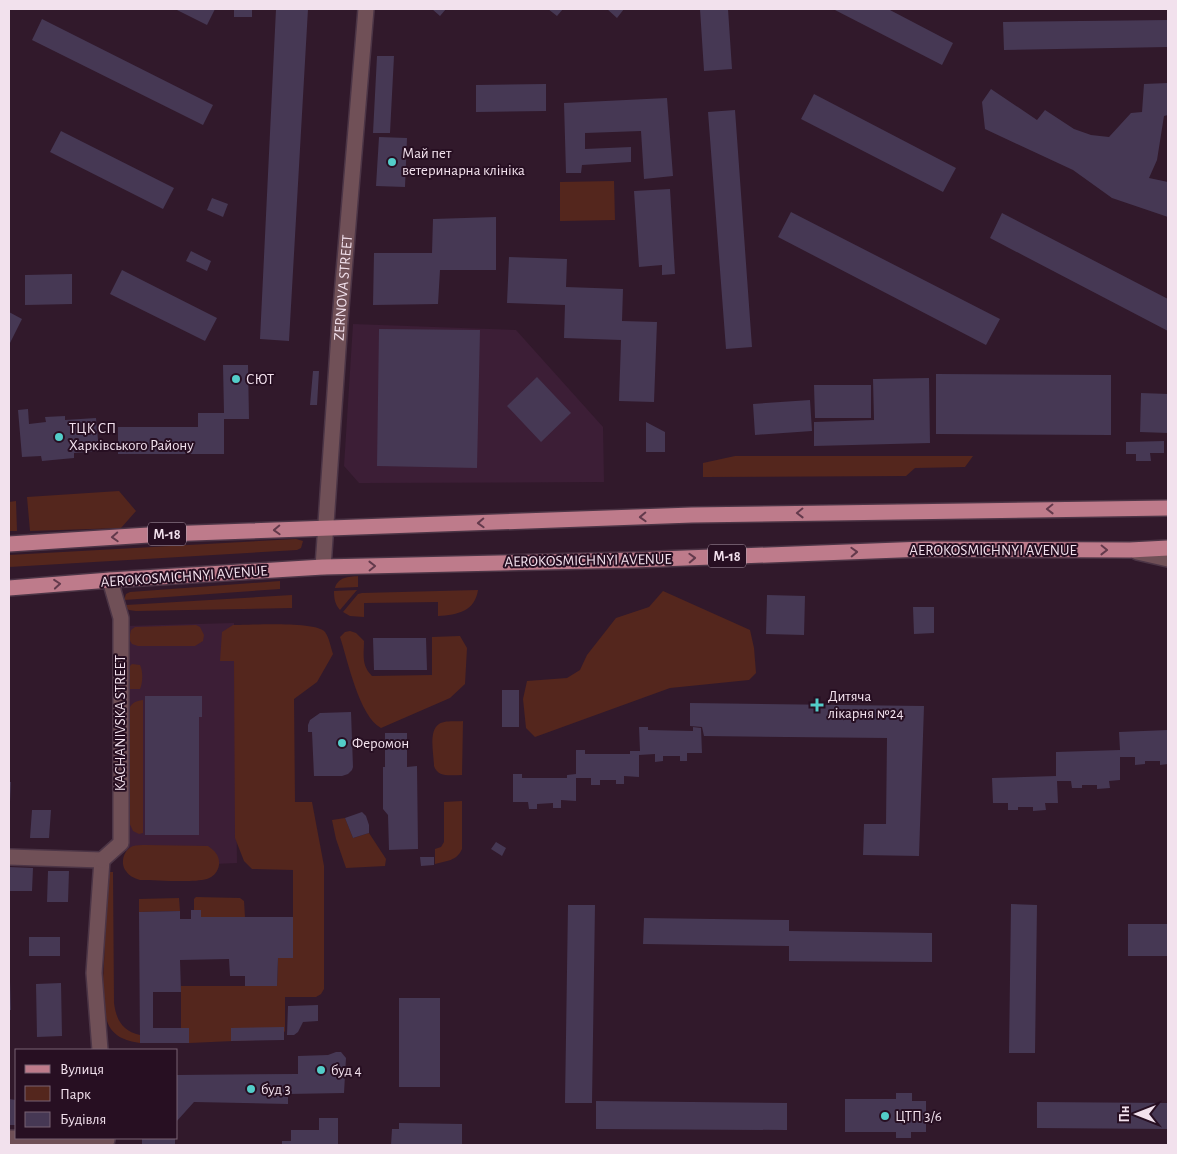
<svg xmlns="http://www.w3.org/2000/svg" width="1177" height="1154" font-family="'Alegreya Sans',sans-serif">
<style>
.built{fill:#3c1e36}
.green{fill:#54261d}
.building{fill:#463854}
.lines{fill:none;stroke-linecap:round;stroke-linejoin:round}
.minor-casing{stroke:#4c3546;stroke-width:18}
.major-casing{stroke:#4c3546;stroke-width:18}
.minor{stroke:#705057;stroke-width:15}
.major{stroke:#be7b8b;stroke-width:15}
.oneway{stroke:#633a4c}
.poi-dot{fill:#53cdc9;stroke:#270f22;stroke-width:2}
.labels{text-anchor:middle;stroke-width:4;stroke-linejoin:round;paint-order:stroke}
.shield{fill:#270f22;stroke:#b5a2b0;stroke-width:1}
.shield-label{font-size:14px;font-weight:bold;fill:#f2e1ed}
.poi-label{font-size:15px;fill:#f2e1ed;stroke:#270f22;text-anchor:start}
.street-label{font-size:15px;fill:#f2e1ed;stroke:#270f22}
</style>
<rect width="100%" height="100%" fill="#31192b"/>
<path class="built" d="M353 324 516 330 603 427 604 482 359 483 344 466Z
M234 623 237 863 126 868 125 626Z"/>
<path class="green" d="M614 181 615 220 560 221V182Z
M735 456H973L965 467 915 468 906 476 703 477V463Z
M119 491 136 511 121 528 30 531 27 497Z
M16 501 17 531H9V502Z
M296 539 303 541 301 548 297 550 9 567V555Z
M358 576V587L335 588C338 577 348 577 358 576Z
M280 581V589L124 600 126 594 130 592Z
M357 590 340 610C335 604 334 599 334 591Z
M478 590C475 611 458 615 438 616V602L364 603V617L350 616 343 612 358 594 362 593Z
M663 591 750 630 754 648 756 673 749 680 670 688 535 737 526 728 523 699 527 681 567 678 580 670 587 655 616 618 649 607Z
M292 595V608L136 611 129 610 126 608V605Z
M196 625 200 627 204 635 203 641 195 646H138L132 644 129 639 131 630 135 627Z
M233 625C250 625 316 621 325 632 329 637 331 648 333 654L317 682 294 699 295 802H312L324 866V989L321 994 316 997H285V1031L279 1039 189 1043V1028H181V986H277L278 958H293V870L252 869 244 861 235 838 234 661H220L222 632Z
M350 631 356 633 364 641C364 655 361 665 372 676L432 675V637L460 636 467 648 465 684 450 698 381 728C359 716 348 661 340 637L345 632Z
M132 664 140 665C143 671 143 682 140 689H130L128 685V668Z
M143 700V833L139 834 133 831 128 820V711C131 704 134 701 143 700Z
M463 721 462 775C451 775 438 778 434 766 434 755 428 731 439 724 445 720 456 722 463 721Z
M462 801V849C457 861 446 861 435 864V849L441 847 444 842V802Z
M345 818 353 838 369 833 386 859 385 866 346 868 336 839 332 820Z
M145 845 208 846C215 851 220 856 219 865 218 872 213 877 207 879 192 883 157 880 140 880 134 878 129 876 126 871 120 864 123 850 133 846 136 845 142 845 145 845Z
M109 872H113L114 1003C116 1019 122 1031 140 1035V1043C125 1041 112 1036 107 1021 101 1004 103 981 104 964 105 933 107 902 109 872Z
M196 897 240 898 244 901 245 917H201V910H194V899Z
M179 898 180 911 139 912V899Z"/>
<path class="building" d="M175 9H215L207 25Z
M234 9H252V17H234Z
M276 9H308L289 341 260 339Z
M432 9H446L440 16Z
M548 9H563L557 16Z
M607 9H624L617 18Z
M700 9H728L732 69 704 71Z
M833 9H888L953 43 942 65Z
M42 19 213 105 203 125 32 40Z
M1168 20V47L1004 50 1003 22Z
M377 56H394L390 133H373Z
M1168 83V115L1164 116 1157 160 1149 178 1168 182V217L1112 198 1073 170 985 129 982 102 991 89 1037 120 1045 110 1074 129 1091 135 1109 137 1131 113 1142 112 1144 84Z
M546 84V111L476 112V85Z
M814 94 956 168 943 192 801 119Z
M667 98 673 176 644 179 641 131 585 133V149L631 147V162L582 165 581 173H566L564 103Z
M735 110 752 347 726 349 708 112Z
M61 131 174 188 163 209 50 152Z
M379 137 407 138 405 187 376 186Z
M670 189 675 274 662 275V265L639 267 634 191Z
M212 198 228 204 223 217 207 210Z
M791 212 1000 319 986 345 778 237Z
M1002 213 1168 299V331L990 238Z
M496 217V270H440L438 304 373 305 374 253H432L433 219Z
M191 251 211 261 207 271 186 261Z
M509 257 567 259 566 287 623 289 622 321 657 322 654 402 619 401 621 340 564 338 565 305 507 303Z
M122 270 217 318 205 341 110 294Z
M72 274V304L25 305V275Z
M9 312 22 319 9 345Z
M379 329 480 330 477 468 377 466Z
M223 365H248L249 419H224V454H118V427H198V413H224Z
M313 371H319L317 405H310Z
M936 374 1111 375V435L936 434Z
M537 377 571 413 541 442 507 406Z
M929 378 930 443 814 446V422L874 420 873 379Z
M814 385H871V418H815Z
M1141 393 1168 394V433L1140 432Z
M810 400 812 431 755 435 753 404Z
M28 409 29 424 46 422 45 417 65 416V420L96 418 99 451 74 453V458L42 461 41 456 22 457 18 410Z
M646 422 665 432V452H646Z
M1164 441V453H1150L1151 461H1136V454H1126V442Z
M767 595 805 596 804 635 766 634Z
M913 607H934V633L914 634Z
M373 638H426L427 670H374Z
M502 690H519V727H502Z
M145 696H202V717H199V835H145Z
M690 703 924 706 919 856 863 855 864 824H886L887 738 704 736 702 727 690 726Z
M351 712 353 767 352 770 348 774 342 776H314L312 732H308V725L310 720 320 713Z
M639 727H648V730L693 731V727L701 728 702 753H687V761H680V756H663V761L655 762V754L639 755V777L624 776V784H616V780H600V785H591V778H576V801L561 800V808H553V803L537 804V809H529L528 802H513V774H522V778H567V775L576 774V750H585V754H630V751H640Z
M1168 730V764L1160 765V761H1145V764L1135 765V757H1120V780L1109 781 1110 788 1097 789V785H1082V788H1072L1071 781H1057L1058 803H1045L1046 810 1033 811V807H1018V810H1008V803H993L992 778 1056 776V752L1120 750 1119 732Z
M385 733H407V767L417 766 418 849 389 850 388 815 383 809V767H385Z
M9 782H11L10 802H9Z
M32 810H51L49 838H30Z
M362 812 366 816 369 825V833L353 838 345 818Z
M496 842 506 848 502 856 491 849Z
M420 857H434V865L421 866Z
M9 867 33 868 32 891H9Z
M48 871H69L68 902H47Z
M1011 904 1037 905 1035 1053H1009Z
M568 905H595L592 1103H565Z
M191 910H201V917H293V958H278L277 986H245V976H230L229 959 180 960 181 992H153V1028H189V1043H140L139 912 180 911V919H191Z
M644 918 789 920V931L932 933V962L789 961V946L643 944Z
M1128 924H1168V956H1128Z
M29 937H60V956H29Z
M9 981H10L11 1010H9Z
M61 983 62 1036 37 1037 36 984Z
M399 998H440V1087H399Z
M318 1005V1021L303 1022 298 1032 294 1035H287L288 1006Z
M284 1027V1040L231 1041V1028Z
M336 1052H341L346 1058 344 1093 288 1094V1104L194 1102 176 1122V1075L298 1074V1056L328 1055Z
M896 1093H912V1101H926V1132H911V1138H896V1132H845V1099H896Z
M9 1099 16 1100V1125H9Z
M596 1101 787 1103V1130L596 1129Z
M1037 1102 1168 1103V1129L1037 1128Z
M319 1118H338V1145H282V1141H291V1130H319Z
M399 1123 462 1124V1145H391L392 1129H399Z
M142 1138H175V1145H142Z"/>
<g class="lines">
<g class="minor-casing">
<g id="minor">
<path d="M1137 552 1168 559"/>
<path id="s1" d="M323 567 340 320 366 9"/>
<path d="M9 857 102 860 94 973 100 1050"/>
<path d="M102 860 121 843V618L110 580"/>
<path d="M9 1138 107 1140"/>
</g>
</g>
<g class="major-casing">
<path id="major" d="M9 544 164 534 692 515 1168 508
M9 588 110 580 323 567 633 560 925 549 1130 550 1168 548"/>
</g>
<use href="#minor" class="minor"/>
<use href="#major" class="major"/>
</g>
<defs><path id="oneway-chevron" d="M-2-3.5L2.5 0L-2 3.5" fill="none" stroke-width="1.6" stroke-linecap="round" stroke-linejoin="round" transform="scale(1.25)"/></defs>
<g class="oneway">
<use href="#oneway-chevron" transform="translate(1050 509) rotate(179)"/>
<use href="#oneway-chevron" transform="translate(800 513) rotate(179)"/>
<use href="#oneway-chevron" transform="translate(643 517) rotate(178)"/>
<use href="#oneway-chevron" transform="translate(481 523) rotate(178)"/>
<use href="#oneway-chevron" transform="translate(277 530) rotate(178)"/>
<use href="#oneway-chevron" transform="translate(115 537) rotate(177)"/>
<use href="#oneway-chevron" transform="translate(1104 550) rotate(1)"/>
<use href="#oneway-chevron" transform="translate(854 552) rotate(-2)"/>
<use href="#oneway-chevron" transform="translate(692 558) rotate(-2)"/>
<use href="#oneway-chevron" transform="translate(372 566) rotate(-1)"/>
<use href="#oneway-chevron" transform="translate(57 584) rotate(-5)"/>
</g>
<g class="poi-dot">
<circle cx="392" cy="162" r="5"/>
<circle cx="236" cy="379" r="5"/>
<circle cx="59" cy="437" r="5"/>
<path d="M814.5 697.5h5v5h5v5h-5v5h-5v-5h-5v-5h5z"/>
<circle cx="342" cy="743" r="5"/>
<circle cx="321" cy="1070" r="5"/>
<circle cx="251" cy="1089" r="5"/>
<circle cx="885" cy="1116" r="5"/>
</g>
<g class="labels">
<g class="shield">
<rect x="148" y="522.5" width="38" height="23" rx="4"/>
<rect x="708" y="544.5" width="38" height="23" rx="4"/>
</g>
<g class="shield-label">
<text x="167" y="539">М-18</text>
<text x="727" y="561">М-18</text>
</g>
<g class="poi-label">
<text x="402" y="158">Май пет<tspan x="402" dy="17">ветеринарна клініка</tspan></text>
<text x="246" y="384">СЮТ</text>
<text x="69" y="433">ТЦК СП<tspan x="69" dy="17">Харківського Району</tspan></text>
<text x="828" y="701">Дитяча<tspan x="828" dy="17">лікарня №24</tspan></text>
<text x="352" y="748">Феромон</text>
<text x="331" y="1075">буд 4</text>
<text x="261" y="1094">буд 3</text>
<text x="895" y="1121">ЦТП 3/6</text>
</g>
<g class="street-label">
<text dy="5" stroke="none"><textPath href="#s1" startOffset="280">ZERNOVA STREET</textPath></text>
<text x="993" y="555">AEROKOSMICHNYI AVENUE</text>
<text transform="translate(588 560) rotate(-1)" y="5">AEROKOSMICHNYI AVENUE</text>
<text transform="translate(184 576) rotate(-4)" y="5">AEROKOSMICHNYI AVENUE</text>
<text transform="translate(120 723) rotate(-90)" y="5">KACHANIVSKA STREET</text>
</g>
</g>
<rect width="1177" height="1154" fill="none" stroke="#f2e1ed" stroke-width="20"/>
<rect x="15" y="1049" width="162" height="90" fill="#270f22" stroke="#786373"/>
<rect x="25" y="1065" width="25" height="8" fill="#be7b8b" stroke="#786373"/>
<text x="60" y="1074" font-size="15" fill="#f2e1ed">Вулиця</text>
<rect x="25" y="1086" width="25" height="15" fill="#54261d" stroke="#786373"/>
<text x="60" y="1099" font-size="15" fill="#f2e1ed">Парк</text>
<rect x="25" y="1112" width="25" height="15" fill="#463854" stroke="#786373"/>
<text x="60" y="1124" font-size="15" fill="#f2e1ed">Будівля</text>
<g transform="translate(1137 1114) rotate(270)" stroke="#270f22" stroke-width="4" paint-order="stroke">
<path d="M0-4L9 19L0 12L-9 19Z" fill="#f2e1ed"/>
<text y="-8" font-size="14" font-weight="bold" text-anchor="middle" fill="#f2e1ed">Пн</text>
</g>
</svg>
